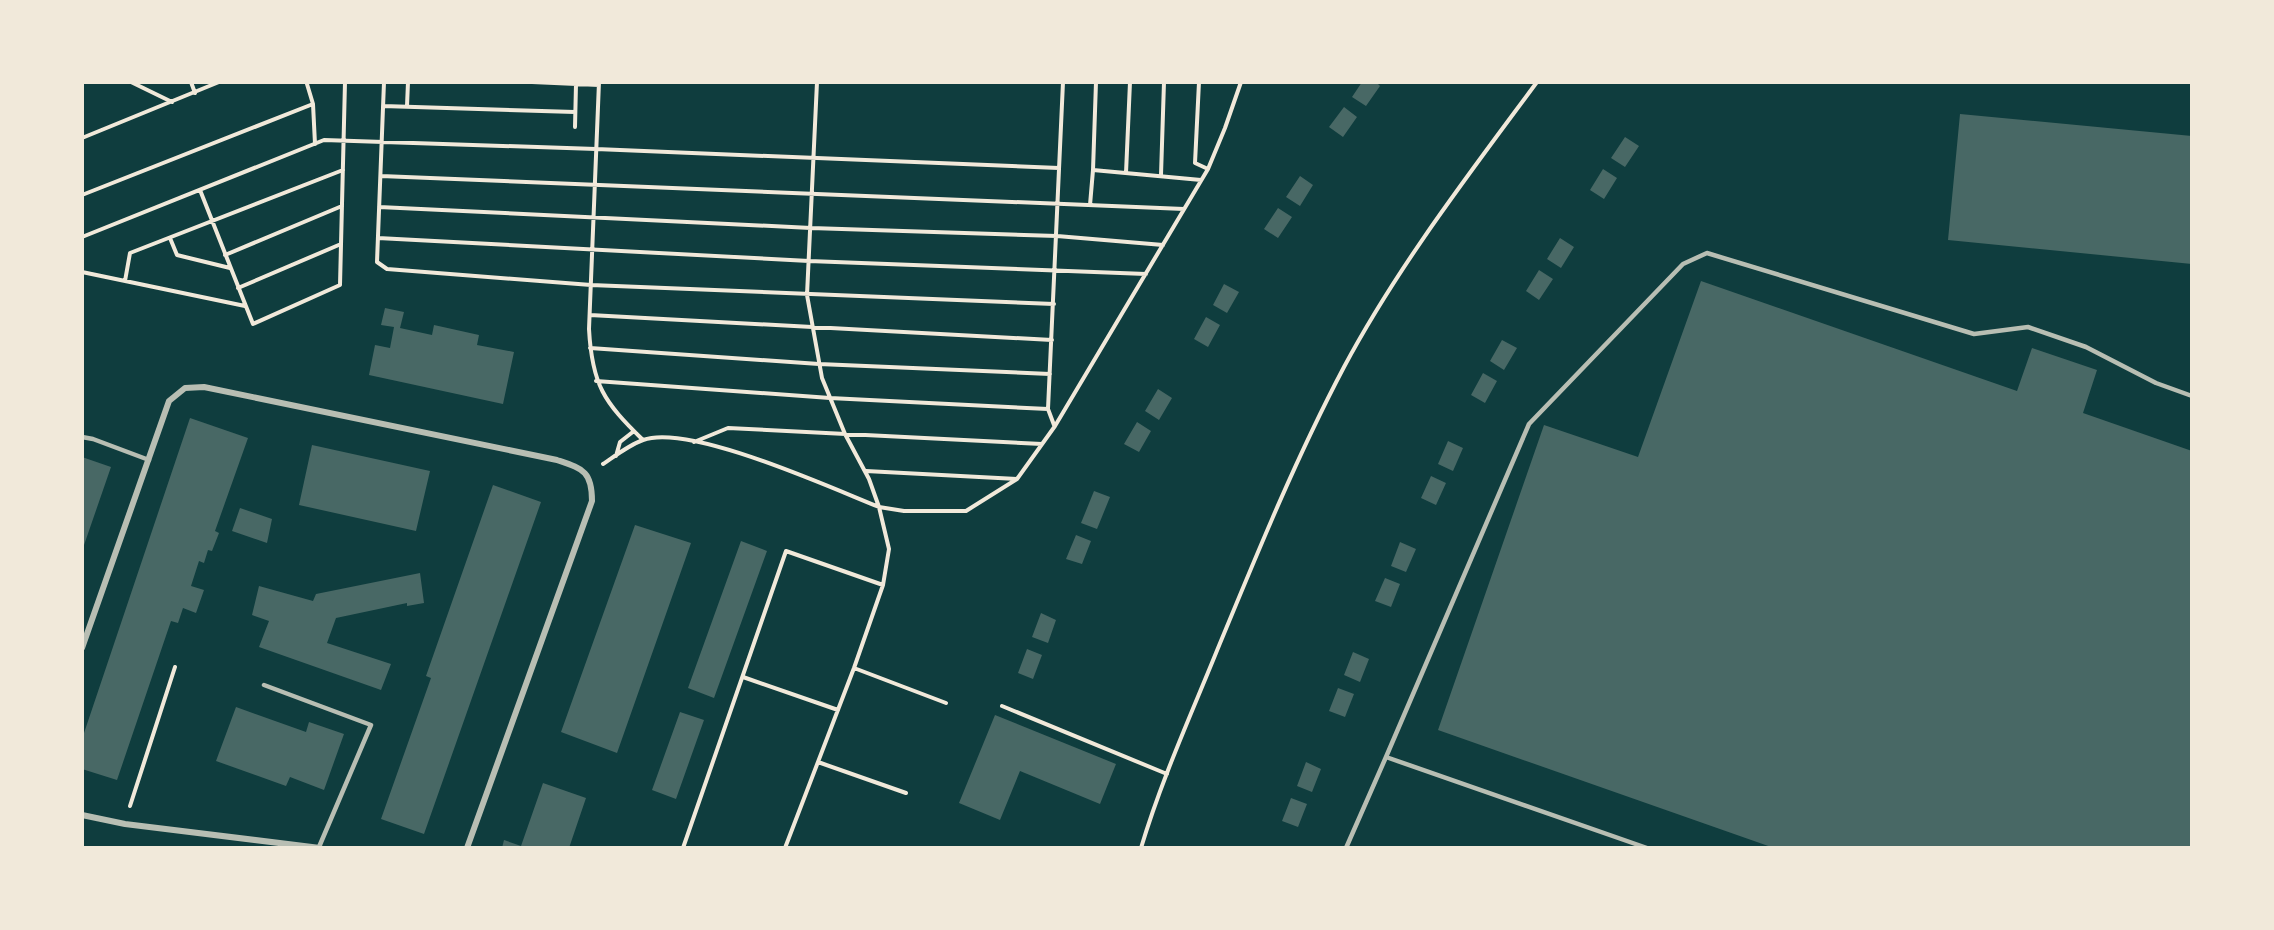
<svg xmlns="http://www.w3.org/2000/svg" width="2274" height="930" font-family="Inter,sans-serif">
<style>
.building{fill:#486865}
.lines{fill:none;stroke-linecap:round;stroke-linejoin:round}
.path{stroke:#f1e9da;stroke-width:4}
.service{stroke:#b8beb3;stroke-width:4.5}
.minor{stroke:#b8beb3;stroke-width:6}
</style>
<rect width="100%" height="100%" fill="#0f3d3e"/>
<path class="building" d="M1362 82H1376L1380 86 1366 106 1352 97Z
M1344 107 1357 117 1343 137 1329 127Z
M1960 114 2192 136V264L1948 240Z
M1625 137 1639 146 1625 167 1611 158Z
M1603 169 1617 178 1604 199 1590 190Z
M1300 176 1313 185 1300 206 1286 197Z
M1278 208 1292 217 1278 238 1264 229Z
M1560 238 1574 247 1561 268 1547 259Z
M1539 270 1553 279 1539 300 1526 291Z
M1701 281 2017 391 2032 348 2097 370 2083 413 2192 451V848H1774L1438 730 1544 425 1638 457Z
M1224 284 1239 292 1227 313 1213 305Z
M385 308 404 312 400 328 432 335 434 325 479 335 477 345 514 352 503 404 369 375 375 345 390 348 394 327 381 325Z
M1206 317 1220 325 1208 347 1194 339Z
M1502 340 1517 348 1504 370 1490 361Z
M1483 373 1497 381 1485 403 1471 395Z
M1158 389 1172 398 1159 420 1145 411Z
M190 418 248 438 215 531 219 533 212 551 208 550 204 563 199 561 191 586 204 590 196 613 183 608 178 623 171 621 117 780 82 769V739Z
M1137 422 1151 431 1139 452 1124 444Z
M1448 441 1463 448 1453 471 1438 464Z
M312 445 430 471 416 531 299 505Z
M82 457 111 467 83 548H82Z
M1431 476 1446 483 1436 505 1421 498Z
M493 485 541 502 424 834 381 819 431 678 426 676Z
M1094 491 1110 497 1097 529 1081 523Z
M240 508 272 519 267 543 232 531Z
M635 525 691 543 617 753 561 732Z
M1076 535 1091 541 1082 564 1066 559Z
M741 541 767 551 714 698 688 688Z
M1400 542 1416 549 1406 572 1391 566Z
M420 573 424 603 407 606V603L336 618 327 643 391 664 381 690 259 647 269 621 252 615 259 586 313 601 316 594Z
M1385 578 1400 584 1391 607 1375 601Z
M1041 613 1056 620 1048 643 1032 637Z
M1027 649 1042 655 1033 679 1018 673Z
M1353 652 1369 659 1360 682 1344 675Z
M1338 688 1354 694 1345 717 1329 711Z
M236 707 306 732 309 722 344 734 324 790 290 777 286 786 216 761Z
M680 712 704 720 676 799 652 790Z
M995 715 1116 764 1100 804 1020 771 1000 820 959 803Z
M1306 762 1321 769 1312 792 1297 786Z
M543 783 586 798 569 848H502L504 840 521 846Z
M1291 798 1307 804 1298 827 1282 821Z"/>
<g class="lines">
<path class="path" d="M131 82 172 102
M191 82 195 93
M384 82 377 262 387 269 591 285 1054 304
M532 82 599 85
M599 82 589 329C592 385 604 402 643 440
M1096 82 1093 170 1201 180
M1199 82 1195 163 1208 169
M313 104 315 144
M383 106 575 112
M407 106 408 82
M575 127 576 84
M82 138 219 82
M1126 173 1130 82
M1161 175 1164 82
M381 176 1184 209
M200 190 253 324 340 285 345 82
M82 195 313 104 307 84
M1090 205 1093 170
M379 207 811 228 1057 236 1163 245
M82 237 324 140 596 149 1059 168
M170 238 177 255 230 268
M378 238 809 261 1146 274
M225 255 342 206
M82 272 245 306
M125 281 130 253 343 170
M238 288 341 244
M590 315 1052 340
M590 348 819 364 1050 374
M596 381 830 398 1048 409
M1054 425 1048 409 1063 82
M694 442 728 428 1042 444
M616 456 620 442 634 431
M603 464C615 456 629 445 643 440 689 423 831 488 879 507L904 511H966L1017 479 1055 426 1208 169 1225 128 1241 82
M866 471 1017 479
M854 668 946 703
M743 677 838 710
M1002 706 1167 774
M818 762 906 793
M130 806 175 667
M683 848 786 551 883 585
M785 848 854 668 883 585 889 549 879 507 869 479 845 434 822 378 807 295 817 82
M1141 848C1161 781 1190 717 1216 653 1256 556 1295 460 1344 367 1398 266 1469 174 1537 82"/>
<path class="service" d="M82 437 93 439 149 460
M264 685 371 725 319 847
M1386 757 1529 424 1683 264 1707 253 1974 334 2028 327 2086 347 2156 383 2192 396
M1346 848 1386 757 1647 848"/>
<path class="minor" d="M82 648 169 401 185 388 204 387 557 460C583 469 592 471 592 501L467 848
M82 815 125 824 320 848"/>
</g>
<rect width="2274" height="930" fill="none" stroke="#f1e9da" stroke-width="168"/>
</svg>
